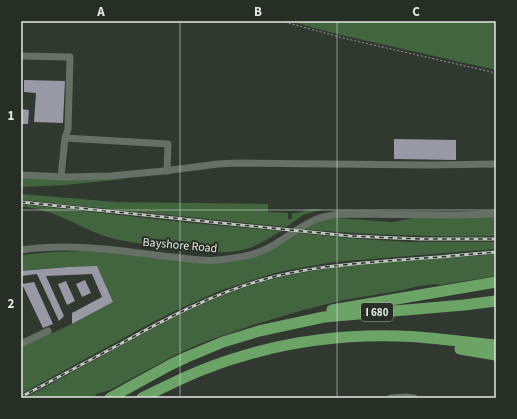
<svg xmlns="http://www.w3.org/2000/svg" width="517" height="419" font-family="'Source Sans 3',sans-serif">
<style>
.green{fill:#42643f}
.building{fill:#9998a5}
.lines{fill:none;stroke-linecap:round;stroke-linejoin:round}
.path{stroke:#929891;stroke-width:1;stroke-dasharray:2 2;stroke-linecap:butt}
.minor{stroke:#677066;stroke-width:7}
.highway{stroke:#6ca367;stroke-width:11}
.rail-casing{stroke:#c2c8c1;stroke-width:3}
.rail{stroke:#262e25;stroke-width:1.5;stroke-dasharray:4.5;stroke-linecap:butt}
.grid{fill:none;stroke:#e3e8e2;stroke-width:1;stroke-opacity:0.55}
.labels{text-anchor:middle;stroke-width:4;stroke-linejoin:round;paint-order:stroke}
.shield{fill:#262e25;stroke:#aab0a9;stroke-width:1}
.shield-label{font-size:11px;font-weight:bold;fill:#e3e8e2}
.street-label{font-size:12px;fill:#e3e8e2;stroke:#262e25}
.neatline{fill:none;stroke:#e3e8e2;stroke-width:1.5}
.grid-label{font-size:13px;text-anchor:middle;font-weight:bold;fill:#e3e8e2}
</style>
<rect width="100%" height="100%" fill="#30382f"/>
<path class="green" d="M290 21H496V70L341 35 314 28Z
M21 178 83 180 124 178V179L65 185 21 187Z
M21 194 116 202 268 204V212L288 213V219H292V213H298L308 209H323L303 215 286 227 21 200Z
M21 204 191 223 281 231C269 238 256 247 243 250 213 256 181 250 152 245 137 243 121 241 107 237 87 230 70 220 51 213 41 209 31 208 21 206Z
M496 217V236C431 237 367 235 302 229L323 220 337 218 391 222 399 221 413 218Z
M298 233 347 238 408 242H496V249L334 262 283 271 265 276 222 290 177 310 153 322 21 394V347L72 324 113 302 97 267H68L21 271V255L51 252 88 251 237 260Z
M496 254V276L445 284 441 285 437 284 419 286 398 291 344 300 307 309 250 326 207 341 179 353 110 390 97 394 93 398H25C58 380 91 362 124 344 168 320 213 296 262 282 337 261 419 261 496 254Z"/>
<path class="building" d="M24 80 65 81 63 123 34 122 36 93 24 92Z
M21 109 29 110 28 124H21Z
M394 139 456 140V160L394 159Z
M97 266 113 302 72 324V313L102 297 92 274 46 276 64 316 59 321 37 274 21 276V271L68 267Z
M85 280 91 293 82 297 76 284Z
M66 281 75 301 67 305 58 284Z
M34 282 53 324 43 328 22 284Z"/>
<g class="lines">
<path class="path" d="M281 21 347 39 496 73"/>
<path class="minor" d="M21 56 70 57 68 129 65 138
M21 175 67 177 110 176 164 171 218 164 236 163 429 165 496 164
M61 177 65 138 168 144 167 171
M21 250C69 243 116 250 163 256 179 257 202 262 218 260 236 258 254 256 270 247 286 238 300 226 317 219 325 216 332 215 341 214L458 215 496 214
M21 344 48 331
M391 398 406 397 414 398"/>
<path class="highway" d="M332 310 496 282
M460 349 496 355
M110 398 170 365 187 357 223 342 259 331 324 317 464 305 496 301
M142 398C162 388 182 378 202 370 265 345 332 334 399 336 431 337 464 342 496 345"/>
<g class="rail-casing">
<path id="rail" d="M21 202 211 222 350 236 420 239H496
M21 397C55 379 88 361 122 343 167 318 213 294 262 280 306 267 351 264 397 260 430 258 463 255 496 252"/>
</g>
<use href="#rail" class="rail"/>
</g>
<path class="grid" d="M180 21V398M337 21V398M21 210H496"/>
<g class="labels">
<rect class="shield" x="361" y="303" width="32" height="18" rx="3"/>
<g class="shield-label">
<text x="377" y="316">I 680</text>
</g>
<g class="street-label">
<text transform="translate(180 245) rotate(5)" y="4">Bayshore Road</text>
</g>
</g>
<rect width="517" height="419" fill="none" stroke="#262e25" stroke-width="44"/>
<rect x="22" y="22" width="473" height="375" class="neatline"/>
<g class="grid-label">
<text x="101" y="16">A</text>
<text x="258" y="16">B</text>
<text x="416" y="16">C</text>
<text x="11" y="120">1</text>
<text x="11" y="308">2</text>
</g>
</svg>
